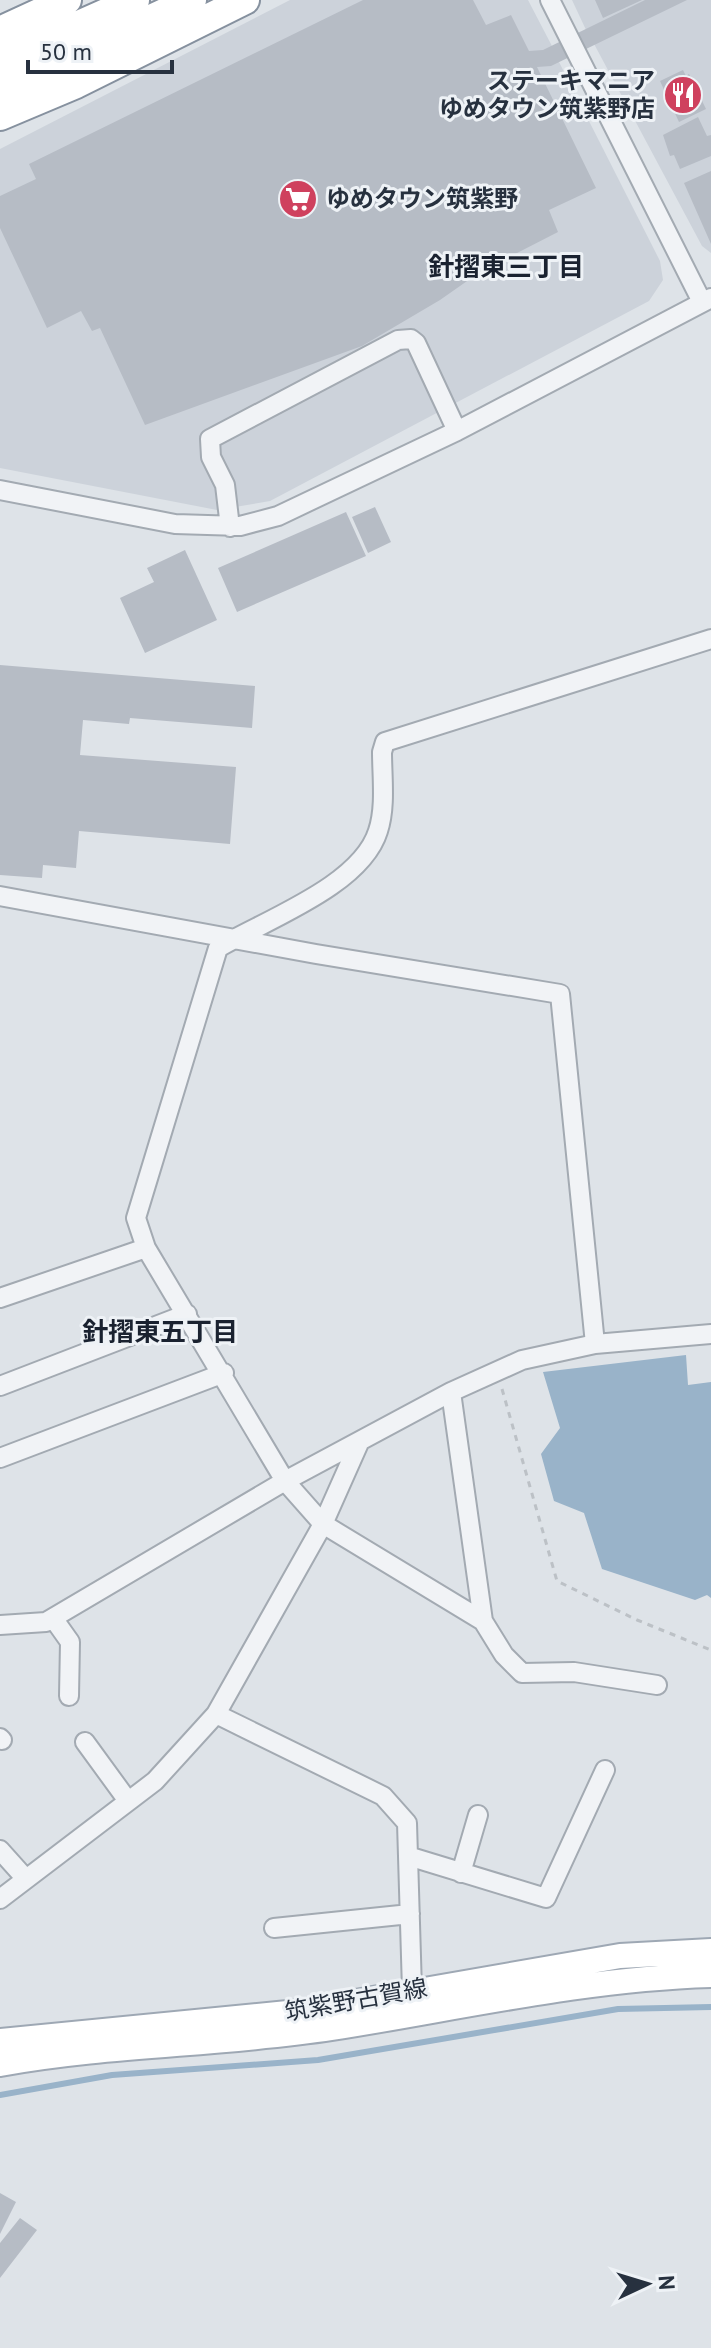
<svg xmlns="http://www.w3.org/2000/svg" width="711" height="2348" font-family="'PT Sans','Noto Sans JP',sans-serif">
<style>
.built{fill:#ccd2da}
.water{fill:#99b3c9}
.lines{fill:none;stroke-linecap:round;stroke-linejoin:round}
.stream{stroke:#99b3c9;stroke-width:6}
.building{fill:#b6bcc5}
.minor-casing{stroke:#a3aab2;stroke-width:22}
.major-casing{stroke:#9ea8b4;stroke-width:28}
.highway-casing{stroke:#86919f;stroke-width:32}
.path{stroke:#bcc1c6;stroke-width:3;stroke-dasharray:6 6;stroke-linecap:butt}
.minor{stroke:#f1f3f6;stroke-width:18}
.major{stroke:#fff;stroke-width:24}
.highway{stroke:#fff;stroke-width:28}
.labels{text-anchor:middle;stroke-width:6;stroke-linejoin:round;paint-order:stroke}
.poi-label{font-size:24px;font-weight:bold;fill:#27313f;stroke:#eef2f6;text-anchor:end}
.street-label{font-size:24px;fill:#27313f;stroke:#eef2f6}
.neighbourhood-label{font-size:26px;font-weight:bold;fill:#1a2230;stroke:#eef2f6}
</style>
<rect width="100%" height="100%" fill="#dee3e8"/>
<path class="built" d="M290 0H528L553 48 587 32 572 0H711V253L702 246 593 42 558 60 660 261 663 280 649 301 270 501 217 510 0 468V149Z"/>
<path class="water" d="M686 1355 688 1385 711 1382V1598L707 1595 695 1600 602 1569 584 1513 554 1501 541 1454 560 1428 543 1372Z"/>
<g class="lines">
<path class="stream" d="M0 2095 112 2075 318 2060 618 2009 711 2007"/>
</g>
<path class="building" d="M363 0H473L486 25 511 15 529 51 543 50 645 0H687L551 66 537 67 596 188 549 210 558 232 480 272 440 300 362 346 145 425 100 328 92 331 81 311 47 328 0 228V196L36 179 29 164Z
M595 0H642L603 18Z
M683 70 686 76 689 74 706 109 679 122 660 81Z
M698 117 707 136 711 135V156L680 169 674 155 670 156 663 135Z
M711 171V244L684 183Z
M375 507 391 542 368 553 352 517Z
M346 512 366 556 237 612 218 568Z
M185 550 217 620 145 653 120 598 154 582 147 568Z
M0 665 255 686 252 728 130 718 129 724 83 720 80 755 236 767 230 844 79 831 76 868 43 865 42 878 0 875Z
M0 2193 16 2202 0 2234Z
M20 2218 37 2230 0 2278V2243Z"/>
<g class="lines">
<g class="minor-casing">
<path id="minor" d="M550 0 702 302
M0 490 175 524 240 526 278 516 457 431 711 298
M230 527 225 485 211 457 210 439 398 340 411 339 416 343 457 431
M0 896 316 954 560 994 595 1344
M0 1298 146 1248
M0 1386 187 1314
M451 1392 483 1621
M0 1458 224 1373
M53 1618 70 1642 69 1696
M0 1625 46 1622 285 1481 451 1392 522 1360 595 1344 711 1334
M657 1685 574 1672 522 1673 504 1655 483 1621 323 1524 285 1481 146 1248 136 1218 218 948C265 920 361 886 378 831 386 807 382 777 382 752L385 742 711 639
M216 1714 383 1796 407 1823 412 1990
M0 1738 2 1740
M85 1742 128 1801
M0 1850 26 1879
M408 1856 546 1898 605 1770
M461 1873 478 1815
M0 1899 155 1781 216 1714 323 1524 359 1443
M274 1928 410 1914"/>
</g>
<g class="major-casing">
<path id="major" d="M0 2041 298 2012 620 1956 711 1951
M0 2064C110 2044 222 2045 332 2028 459 2008 582 1979 711 1975"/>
</g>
<g class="highway-casing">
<path id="highway" d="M0 31 67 0
M0 60 135 0
M0 89 192 0
M0 116 76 84 245 0"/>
</g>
<path class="path" d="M502 1389 557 1581 637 1620 711 1650"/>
<use href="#minor" class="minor"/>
<use href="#major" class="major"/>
<use href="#highway" class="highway"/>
</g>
<defs>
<g id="restaurant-disc" transform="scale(2)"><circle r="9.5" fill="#cf415e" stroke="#eef2f6"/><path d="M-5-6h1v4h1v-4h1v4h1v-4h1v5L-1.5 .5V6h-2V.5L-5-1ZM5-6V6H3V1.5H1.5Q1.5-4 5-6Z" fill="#fff"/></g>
<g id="supermarket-disc" transform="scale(2)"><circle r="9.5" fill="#cf415e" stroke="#eef2f6"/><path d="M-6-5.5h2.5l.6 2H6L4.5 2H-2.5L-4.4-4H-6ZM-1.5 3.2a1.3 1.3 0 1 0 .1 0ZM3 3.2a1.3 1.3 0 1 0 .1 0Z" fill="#fff"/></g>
</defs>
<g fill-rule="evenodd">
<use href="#restaurant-disc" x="683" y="95"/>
<use href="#supermarket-disc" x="298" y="199"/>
</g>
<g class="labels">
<g class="poi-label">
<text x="655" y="89">ステーキマニア<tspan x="655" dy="28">ゆめタウン筑紫野店</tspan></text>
<text x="326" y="207" text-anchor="start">ゆめタウン筑紫野</text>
</g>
<g class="street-label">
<text transform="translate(356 2000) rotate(-10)" y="8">筑紫野古賀線</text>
</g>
<g class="neighbourhood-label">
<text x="506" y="276">針摺東三丁目</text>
<text x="160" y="1341">針摺東五丁目</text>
</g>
</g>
<g transform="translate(647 2284) rotate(86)" stroke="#eef2f6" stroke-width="6" paint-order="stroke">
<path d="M0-6L14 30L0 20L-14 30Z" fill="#27313f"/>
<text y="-12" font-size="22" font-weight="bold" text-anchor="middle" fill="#27313f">N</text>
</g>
<path d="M28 60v12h144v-12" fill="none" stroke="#27313f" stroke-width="4"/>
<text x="40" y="60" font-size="24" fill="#27313f" stroke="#eef2f6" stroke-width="6" paint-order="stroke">50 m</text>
</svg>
